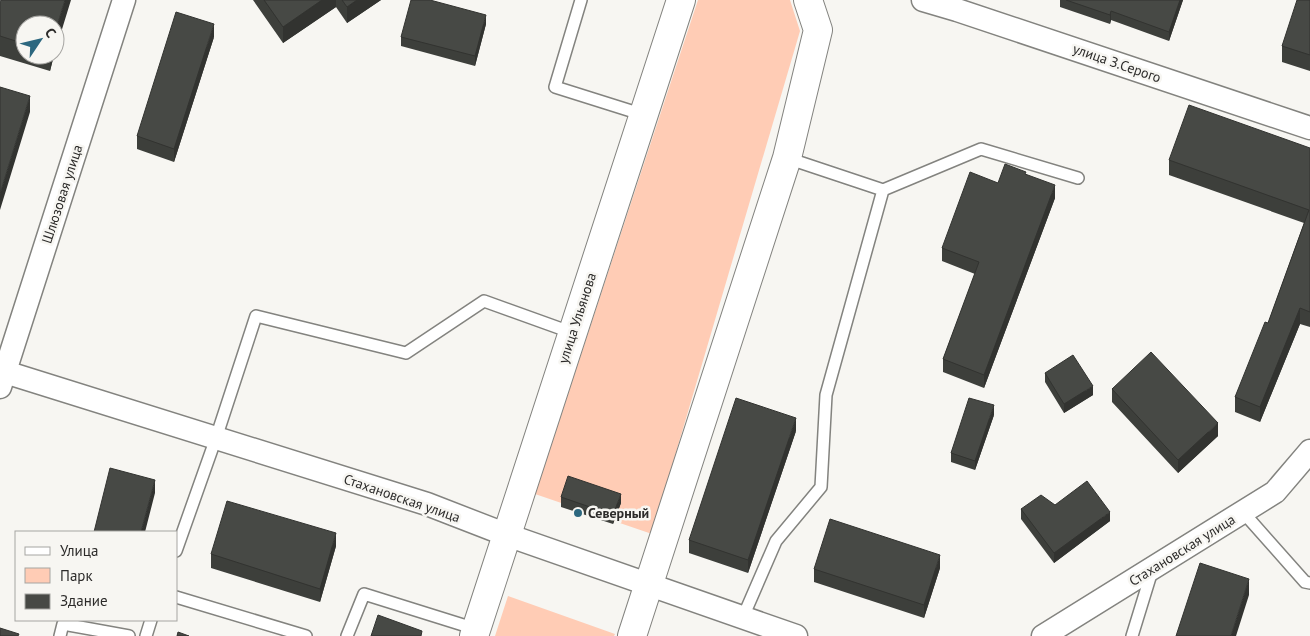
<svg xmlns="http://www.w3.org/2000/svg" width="1310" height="636" font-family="'PT Sans',sans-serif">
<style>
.green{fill:#ffccb5}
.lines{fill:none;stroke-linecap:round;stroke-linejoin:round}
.lane-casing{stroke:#83837f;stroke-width:14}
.street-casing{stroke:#83837f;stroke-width:25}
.secondary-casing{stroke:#83837f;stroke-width:30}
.lane{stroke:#fff;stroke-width:11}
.street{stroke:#fff;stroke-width:22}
.secondary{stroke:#fff;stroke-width:28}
.wall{fill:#3d3f3b}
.shaded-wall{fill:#323330}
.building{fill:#474945;stroke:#323330}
.poi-dot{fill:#2c677f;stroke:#f7f6f2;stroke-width:2}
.labels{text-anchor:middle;stroke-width:5;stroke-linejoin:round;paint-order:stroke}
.street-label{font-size:14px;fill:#2c2b2a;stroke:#f7f6f2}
.poi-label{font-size:14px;font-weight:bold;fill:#2c2b2a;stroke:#f7f6f2;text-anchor:start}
</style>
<rect width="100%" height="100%" fill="#f7f6f2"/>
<path class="green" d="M698 0H790L800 31 652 534 535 494Z
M508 596 615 634 614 636H495Z"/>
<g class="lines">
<g class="lane-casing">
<path id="lane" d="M581 0 555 87 644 115
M883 190 981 149 1078 178
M1243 512 1305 582 1310 583
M176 551 216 438 256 316 406 353 484 301 573 333
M176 597 306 636
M743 617 776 541 821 487 826 395 883 190 787 158
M60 636 63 624 129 636
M146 636 151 620
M347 636 364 594 476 629
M1132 636 1152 571"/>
</g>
<g class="street-casing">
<path id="street" d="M923 0 957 10 1310 128
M5 372 427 504 507 535 796 636
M0 387 124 0
M1043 636 1275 492 1310 451"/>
</g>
<g class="secondary-casing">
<path id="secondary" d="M474 636 681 0
M632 636 787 158 818 30 808 0"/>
</g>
<use href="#lane" class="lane"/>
<use href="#street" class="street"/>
<use href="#secondary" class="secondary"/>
</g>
<path class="wall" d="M253 0H381L347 23 336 7 283 43Z
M1060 0H1183L1169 41 1111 20 1110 24 1060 7Z
M1310 0V71L1282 62V46Z
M0 2 25 25V55H54L50 71 0 56Z
M486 24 475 66 401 46V37Z
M214 37 174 162 137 149V136Z
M1310 148V327L1300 324 1260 422 1235 412V397L1268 323 1304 223 1169 175V160Z
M1026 174 1055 198 984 388 943 372V359L975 274 942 261V248L998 183Z
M1045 373 1093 395 1064 413 1045 382Z
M1112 389 1218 436 1178 473 1112 402Z
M994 415 975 470 951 462V453Z
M796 431 748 573 689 553V540Z
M561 497 621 503 613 524 561 507Z
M1055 505 1110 521 1054 563 1021 519V509Z
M336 546 320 602 211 568V554Z
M940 568 924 618 814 582V569Z"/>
<path class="shaded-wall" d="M65 0H71L55 52V33Z
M322 0H336V7L283 43V27Z
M357 0H381L347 23V7Z
M1180 0H1183L1169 41V32Z
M1111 11V20L1110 24V15Z
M486 15V24L475 66V56Z
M214 24V37L174 162V149Z
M50 55H54L50 71Z
M30 96V112L0 210V194Z
M1055 185V198L984 388V375Z
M1300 308V324L1260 422V407Z
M1093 386V395L1064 413V404Z
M994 405V415L975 470V461Z
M796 418V431L748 573V560Z
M1218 423V436L1178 473V460Z
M155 480V493L145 532H141Z
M621 494V503L613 524V515Z
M1110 512V521L1054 563V553Z
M336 533V546L320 602V589Z
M940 555V568L924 618V605Z
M1249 579V595L1236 636H1231Z"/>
<path class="building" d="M1 0H65L55 33V25H25V44L0 36V2Z
M264 0H322L283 27Z
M342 0H357L347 7Z
M411 0H430L486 15 475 56 401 37Z
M1066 0H1180L1169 32 1111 11 1110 15Z
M1297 0H1310V55L1282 46Z
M176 12 214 24 174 149 137 136Z
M0 87 30 96 0 194Z
M1189 105 1310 148V312L1300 308 1260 407 1235 397 1265 322 1268 323 1309 210 1169 160Z
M1005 164 1026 172 1025 174 1055 185 984 375 943 359 979 262 942 248 970 172 998 183Z
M1151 352 1218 423 1178 460 1112 389Z
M1073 355 1093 386 1064 404 1045 373Z
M736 398 796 418 748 560 689 540Z
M969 398 994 405 975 461 951 453Z
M110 468 155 480 141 532H94Z
M568 476 621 494 613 515 561 497Z
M1087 481 1110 512 1054 553 1021 509 1041 495 1055 505Z
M227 501 336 533 320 589 211 554Z
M830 519 940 555 924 605 814 569Z
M1200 563 1249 579 1231 636H1176Z
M378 615 422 631 421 636H371Z
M0 628 19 634 18 636H0Z
M178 632 189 636H177Z"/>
<circle class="poi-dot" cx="578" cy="513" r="5"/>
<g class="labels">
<g class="street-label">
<text transform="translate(1117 63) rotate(19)" y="5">улица З.Серого</text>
<text transform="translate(62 194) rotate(-72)" y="5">Шлюзовая улица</text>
<text transform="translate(577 318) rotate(-72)" y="5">улица Ульянова</text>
<text transform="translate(402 498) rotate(19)" y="5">Стахановская улица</text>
<text transform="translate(1182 550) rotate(-32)" y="5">Стахановская улица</text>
</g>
<g class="poi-label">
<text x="588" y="518">Северный</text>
</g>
</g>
<rect x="15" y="531" width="162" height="90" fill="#f7f6f2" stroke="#a6a5a2"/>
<rect x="25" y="547" width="25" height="8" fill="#ffffff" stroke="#a6a5a2"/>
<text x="60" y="556" font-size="15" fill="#2c2b2a">Улица</text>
<rect x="25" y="568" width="25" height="15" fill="#ffccb5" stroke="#a6a5a2"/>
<text x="60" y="581" font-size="15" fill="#2c2b2a">Парк</text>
<rect x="25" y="594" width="25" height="15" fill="#474945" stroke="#a6a5a2"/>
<text x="60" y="606" font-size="15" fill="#2c2b2a">Здание</text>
<g transform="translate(40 40) rotate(55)"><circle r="24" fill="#f7f6f2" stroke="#a6a5a2"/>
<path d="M0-4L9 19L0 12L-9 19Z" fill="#2c677f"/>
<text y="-8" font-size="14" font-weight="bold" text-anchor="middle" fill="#2c2b2a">С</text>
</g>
</svg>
